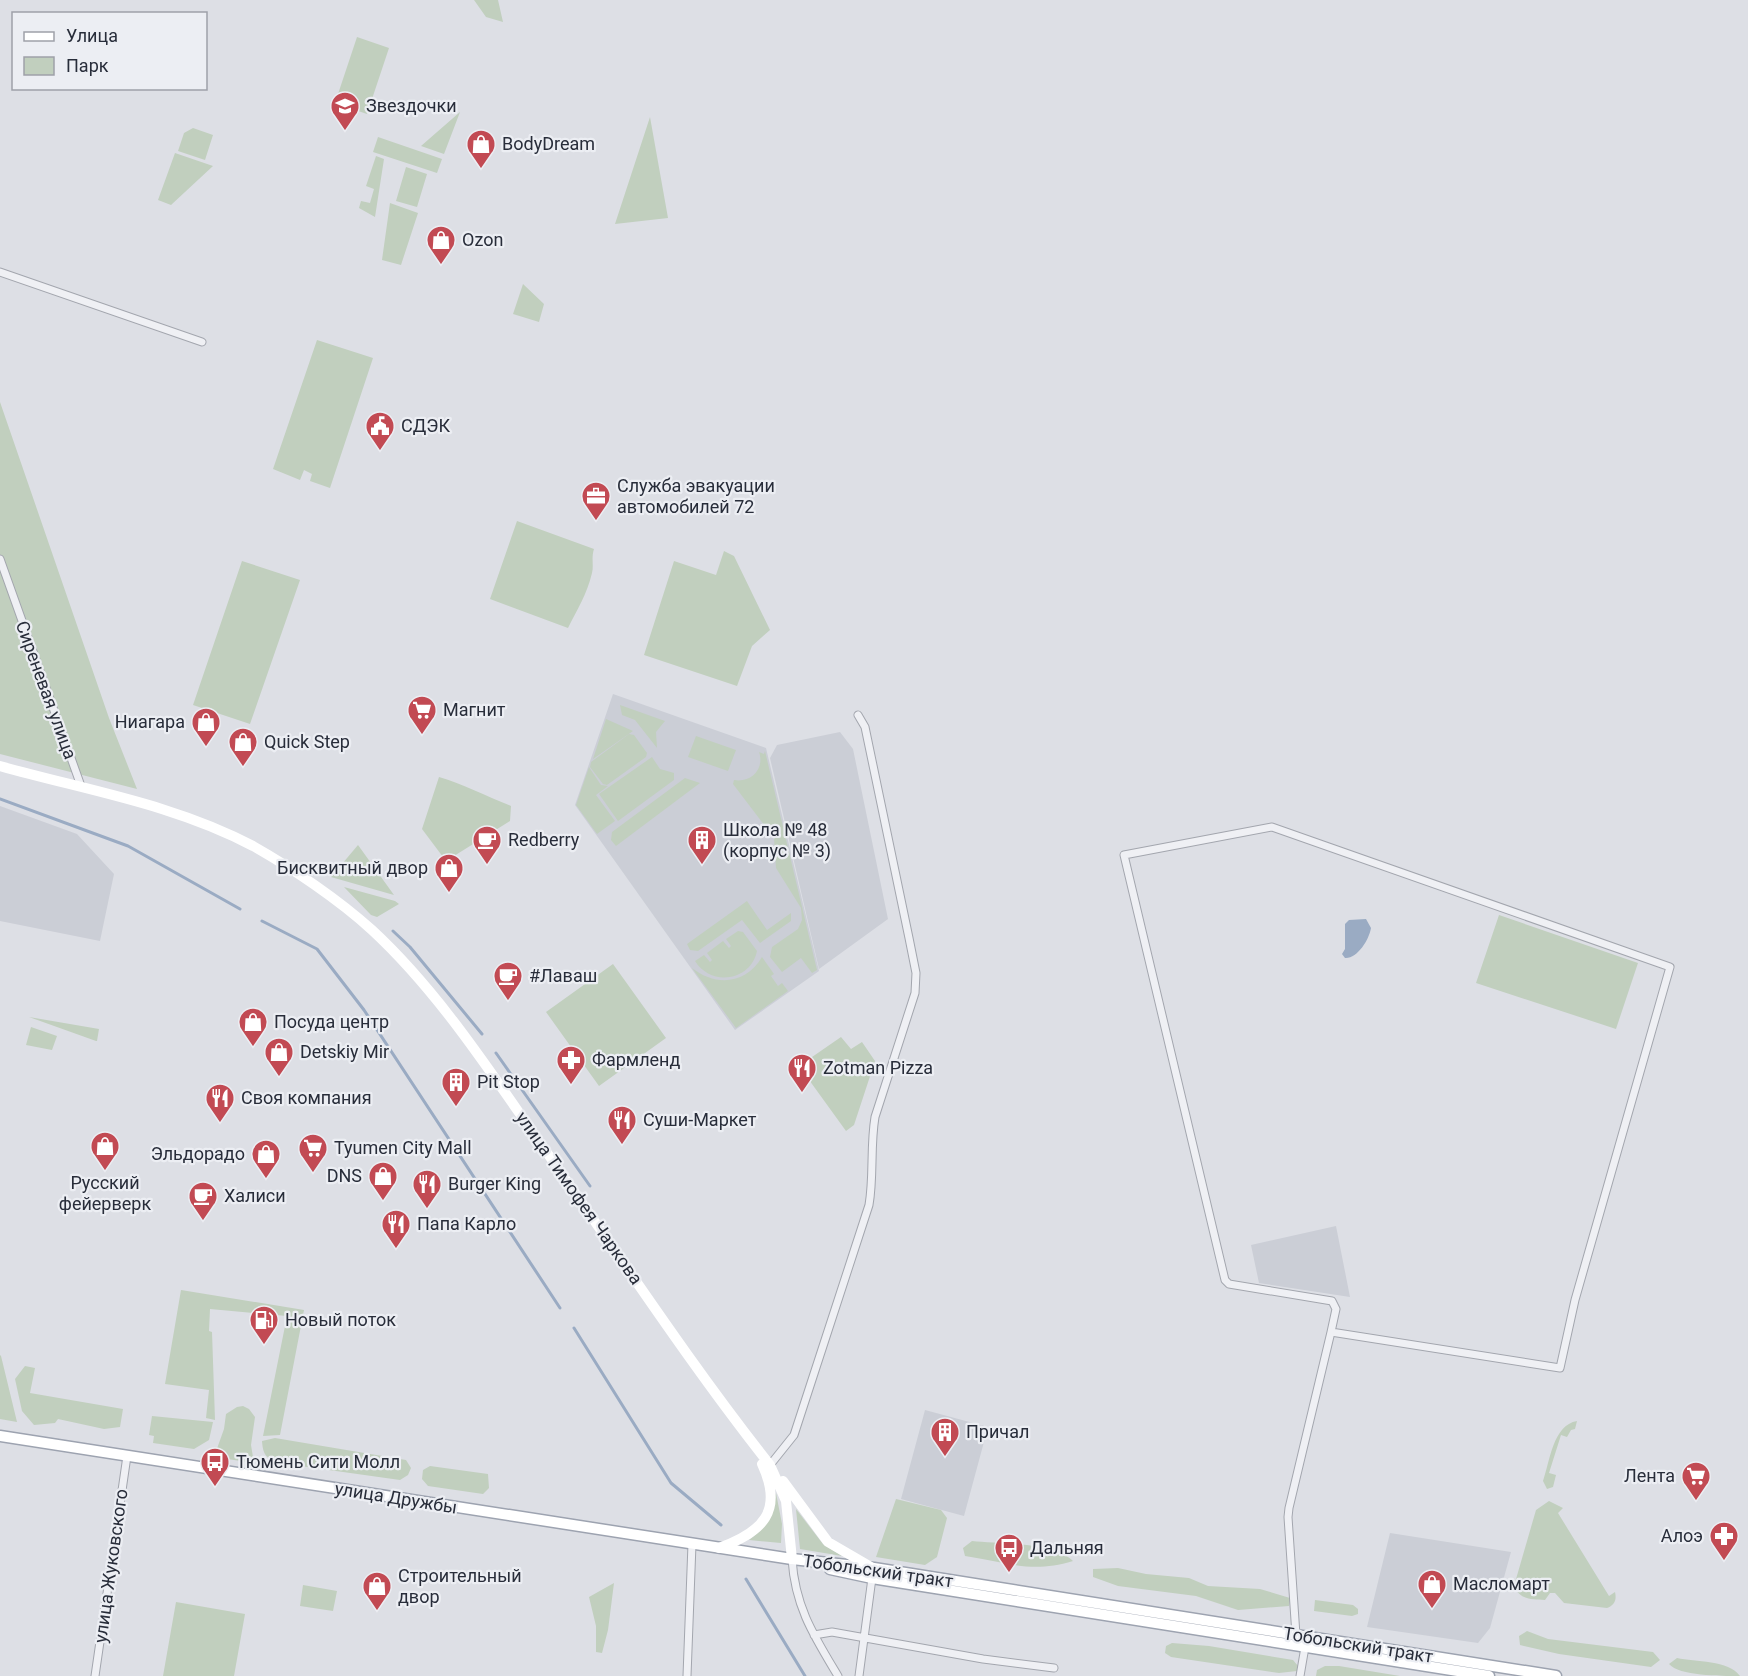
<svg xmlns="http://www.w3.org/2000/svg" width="1748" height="1676" font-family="Roboto,sans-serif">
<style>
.built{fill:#cbced6}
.green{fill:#c1cfbe}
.water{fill:#9aabc3}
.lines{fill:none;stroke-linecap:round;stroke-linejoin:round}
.stream{stroke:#9aabc3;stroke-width:3}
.street-casing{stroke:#a3a6ae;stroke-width:9}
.primary-casing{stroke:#9da3b0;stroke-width:13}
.street{stroke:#eff0f4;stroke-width:7}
.secondary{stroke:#fff;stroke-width:10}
.primary{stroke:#fff;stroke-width:10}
.labels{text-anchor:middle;stroke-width:4.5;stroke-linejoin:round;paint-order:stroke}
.poi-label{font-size:18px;fill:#282d3a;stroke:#eceef3;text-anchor:start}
.street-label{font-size:18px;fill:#282d3a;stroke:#eceef3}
</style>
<rect width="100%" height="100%" fill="#dddfe5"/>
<path class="built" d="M613 694 766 748 819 971 735 1030 575 805Z
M840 732 853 749 888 919 819 969 770 758 777 745Z
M0 806 77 834 114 874 100 941 0 921Z
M1336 1226 1350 1297 1259 1283 1251 1245Z
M925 1410 988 1427 964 1516 901 1499Z
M1390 1533 1511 1552 1490 1628 1478 1643 1367 1627Z"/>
<path class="green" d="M474 0H498L503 22 486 17Z
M357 37 389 48 367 114 335 103Z
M460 112 444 154 421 146Z
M650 117 668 218 615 224Z
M193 128 213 135 205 160 178 151 184 133Z
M378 137 442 159 437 173 373 152Z
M175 153 213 166 171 205 158 200Z
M376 156 384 159 375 217 359 208 361 201 370 203 374 189 366 186Z
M406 167 427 174 417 207 396 201Z
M390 203 418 213 401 265 382 260Z
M523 284 544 304 539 322 513 314Z
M317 340 373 358 330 488 310 481 312 474 304 470 300 480 273 469Z
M0 402 109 718 137 789 0 754Z
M517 521 594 549C591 558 594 565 592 573 587 594 577 610 568 628L490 599Z
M724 551 734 556 770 630 752 646 737 686 644 655 674 561 716 575Z
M242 561 300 580 250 724 193 705Z
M620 705 665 721 656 732 657 748 635 720 622 715Z
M606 719 633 731 593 759Z
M629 734 634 735 647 753 646 757 607 785 603 784 590 767 591 762Z
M696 736 736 750 728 771 688 757Z
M765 751 817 970 812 973 801 958 782 972 770 957 772 947 798 929 802 920 801 908 776 868 774 838 733 784 734 780C751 783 765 769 759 752L764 754Z
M652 757 660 769 674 773V780L618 821 599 794Z
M589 767 601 785 608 786 596 795 615 821 597 834 576 805Z
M439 777C463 784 486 796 511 806L510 821 446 861 422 829Z
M685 778 700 783 616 846 611 840 612 832Z
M358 845 394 895 331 877Z
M344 887 395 901 399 904 377 917 371 915Z
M747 901 767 930 791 913V921L760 943 742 920 698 951 690 950 687 944Z
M1499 915 1638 963 1616 1029 1476 983Z
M738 931 743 932 757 951C751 981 711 987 695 961L704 955 710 962 712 960 707 953 723 941 729 948 731 946 726 939Z
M762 957 774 974 771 976 778 986 782 983 788 991 736 1028 692 968C716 987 746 984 762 957Z
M613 964 666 1038 599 1086 546 1012Z
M29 1017 99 1029 97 1041H96Z
M31 1027 57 1036 52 1050 26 1045Z
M841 1037 851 1049 862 1042 875 1061 854 1125 846 1131 799 1066Z
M181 1290 304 1310 280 1435 263 1436 287 1316 210 1309 209 1331 212 1332 215 1420 206 1418 209 1390 165 1384Z
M0 1355 1 1356 17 1422 0 1419Z
M25 1366 35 1368 30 1393 123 1409 120 1427 104 1429 58 1419 55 1423 34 1425 22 1411 15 1379Z
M243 1406 249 1409 255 1417 251 1445 254 1463 214 1457 224 1429 226 1414 237 1407Z
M152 1416 213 1422 209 1440 194 1449 153 1443 154 1436 149 1435Z
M1577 1421 1575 1429 1571 1430 1567 1437 1561 1435 1549 1473 1556 1475 1553 1487 1547 1489 1543 1481C1550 1461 1553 1425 1577 1421Z
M275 1438 406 1460 411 1468 408 1475 400 1480 279 1463C266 1458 263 1455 262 1441Z
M430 1466 488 1474 489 1488 483 1494 428 1486 422 1479 423 1470Z
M776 1493 782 1524 781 1543 749 1540C767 1527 770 1514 776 1493Z
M896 1499 941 1510 947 1518 937 1557 925 1565 876 1557Z
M1549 1501 1563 1508 1558 1513 1609 1596 1615 1592C1617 1601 1614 1605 1607 1608L1564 1603 1555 1593H1550L1545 1600C1531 1599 1520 1600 1514 1586L1536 1510Z
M796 1509 823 1544 842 1556 800 1549Z
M972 1541C999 1544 1055 1542 1073 1561 1031 1574 1006 1562 965 1556L963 1548Z
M1118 1568 1146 1574 1189 1578 1208 1586 1260 1589 1290 1598 1289 1606 1238 1610 1196 1596 1118 1586 1093 1577V1569Z
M614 1583 608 1630 602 1653 596 1652V1626L589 1597Z
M303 1585 337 1591 333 1611 300 1606Z
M1315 1600 1353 1605 1358 1609V1614L1352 1616 1314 1611Z
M176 1602 245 1614 234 1676H163Z
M1527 1631 1548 1639 1653 1652 1660 1660 1651 1667 1559 1654 1520 1645 1519 1636Z
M1172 1643 1209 1646 1293 1660 1298 1666 1297 1671 1279 1673 1171 1657 1165 1653 1166 1646Z
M1677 1658C1695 1662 1729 1660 1740 1676 1720 1676 1679 1676 1669 1664Z
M1325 1666H1339L1400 1676H1316L1317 1670Z"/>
<path class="water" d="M1366 919 1371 928C1369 940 1357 959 1345 958L1342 954 1345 949V924L1349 920Z"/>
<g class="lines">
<path class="stream" d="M0 799 128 846 240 909
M262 921 317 949 364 1010 560 1308
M393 931 410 947 482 1034
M496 1053 590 1186
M574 1328 671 1483 721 1525
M746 1579 805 1676"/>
<g class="street-casing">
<path id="street" d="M0 272 202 342
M0 559 81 786
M770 1465 794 1435 869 1205C874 1176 870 1147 875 1117L915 993 916 973 909 938 865 727 858 715
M792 1559C795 1607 814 1636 838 1676
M814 1635 832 1632 983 1659 1054 1668
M1296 1635 1288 1517 1289 1508 1331 1332 1336 1309 1332 1301 1229 1284 1225 1280 1124 855 1272 827 1670 967 1575 1300 1560 1368 1331 1332
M95 1676 127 1456
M687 1676 692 1544
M859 1676 872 1578
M1300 1676 1305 1647"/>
</g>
<g class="primary-casing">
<path id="primary" d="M0 1436 792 1559 874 1568 1556 1676
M830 1569 872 1578 1489 1676"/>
</g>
<use href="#street" class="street"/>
<path class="secondary" d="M0 766C85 790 174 804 253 846 292 868 339 900 372 930 439 992 491 1073 543 1147 617 1252 690 1364 770 1465L786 1501 792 1559
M783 1481 828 1542 871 1567
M719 1548C763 1532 784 1511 762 1464"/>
<use href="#primary" class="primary"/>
</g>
<defs>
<g id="school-pin" transform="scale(1.5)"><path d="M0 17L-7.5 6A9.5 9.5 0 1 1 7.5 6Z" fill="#c24a53" stroke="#eceef3"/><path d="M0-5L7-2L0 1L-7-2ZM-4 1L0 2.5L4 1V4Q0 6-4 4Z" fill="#fff"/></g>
<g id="shop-pin" transform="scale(1.5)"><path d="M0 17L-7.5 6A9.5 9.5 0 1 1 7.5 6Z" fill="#c24a53" stroke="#eceef3"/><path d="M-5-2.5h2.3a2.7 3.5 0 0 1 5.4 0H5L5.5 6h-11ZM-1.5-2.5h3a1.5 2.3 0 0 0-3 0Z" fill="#fff"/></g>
<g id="civic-pin" transform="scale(1.5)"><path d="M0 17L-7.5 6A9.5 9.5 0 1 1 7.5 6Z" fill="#c24a53" stroke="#eceef3"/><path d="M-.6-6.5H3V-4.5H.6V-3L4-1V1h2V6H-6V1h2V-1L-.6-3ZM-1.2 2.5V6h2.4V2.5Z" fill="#fff"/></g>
<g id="office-pin" transform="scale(1.5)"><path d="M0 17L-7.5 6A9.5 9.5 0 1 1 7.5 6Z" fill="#c24a53" stroke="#eceef3"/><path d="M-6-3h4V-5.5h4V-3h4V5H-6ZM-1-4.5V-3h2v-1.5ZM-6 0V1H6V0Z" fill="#fff"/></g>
<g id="supermarket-pin" transform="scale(1.5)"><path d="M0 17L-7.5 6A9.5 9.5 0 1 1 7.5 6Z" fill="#c24a53" stroke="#eceef3"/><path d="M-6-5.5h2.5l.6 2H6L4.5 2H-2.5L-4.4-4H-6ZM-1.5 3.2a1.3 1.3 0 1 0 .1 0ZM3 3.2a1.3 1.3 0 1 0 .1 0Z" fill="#fff"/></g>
<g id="cafe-pin" transform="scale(1.5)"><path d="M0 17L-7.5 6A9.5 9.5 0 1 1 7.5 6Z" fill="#c24a53" stroke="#eceef3"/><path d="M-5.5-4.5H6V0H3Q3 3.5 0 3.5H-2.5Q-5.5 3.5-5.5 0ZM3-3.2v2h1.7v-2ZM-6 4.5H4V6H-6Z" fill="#fff"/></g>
<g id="building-pin" transform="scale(1.5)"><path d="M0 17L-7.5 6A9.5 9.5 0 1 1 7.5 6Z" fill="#c24a53" stroke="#eceef3"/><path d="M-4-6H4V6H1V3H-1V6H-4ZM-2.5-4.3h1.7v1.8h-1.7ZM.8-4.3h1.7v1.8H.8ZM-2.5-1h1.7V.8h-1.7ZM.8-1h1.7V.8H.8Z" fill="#fff"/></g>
<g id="pharmacy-pin" transform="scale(1.5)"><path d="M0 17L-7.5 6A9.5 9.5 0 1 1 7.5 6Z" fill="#c24a53" stroke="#eceef3"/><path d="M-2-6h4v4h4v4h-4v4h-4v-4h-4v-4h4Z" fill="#fff"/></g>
<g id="restaurant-pin" transform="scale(1.5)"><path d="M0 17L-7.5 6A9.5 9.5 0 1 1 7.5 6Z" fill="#c24a53" stroke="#eceef3"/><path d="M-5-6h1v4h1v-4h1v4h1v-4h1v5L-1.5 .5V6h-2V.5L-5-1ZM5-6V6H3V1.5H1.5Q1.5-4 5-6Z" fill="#fff"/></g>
<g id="fuel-pin" transform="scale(1.5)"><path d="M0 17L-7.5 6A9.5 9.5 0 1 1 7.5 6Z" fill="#c24a53" stroke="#eceef3"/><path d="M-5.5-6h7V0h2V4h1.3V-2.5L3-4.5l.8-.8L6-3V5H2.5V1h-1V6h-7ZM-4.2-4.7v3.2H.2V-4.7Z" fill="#fff"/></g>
<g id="bus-pin" transform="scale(1.5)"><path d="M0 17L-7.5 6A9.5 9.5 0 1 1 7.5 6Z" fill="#c24a53" stroke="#eceef3"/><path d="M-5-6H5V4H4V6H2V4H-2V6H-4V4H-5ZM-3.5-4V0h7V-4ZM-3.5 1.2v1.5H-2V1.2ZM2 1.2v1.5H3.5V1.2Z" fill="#fff"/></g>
</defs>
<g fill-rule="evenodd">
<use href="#school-pin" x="345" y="106"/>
<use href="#shop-pin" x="481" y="144"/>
<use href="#shop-pin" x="441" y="240"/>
<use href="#civic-pin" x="380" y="426"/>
<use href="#office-pin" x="596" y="496"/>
<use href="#supermarket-pin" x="422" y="710"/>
<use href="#shop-pin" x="206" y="722"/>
<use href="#shop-pin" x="243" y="742"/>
<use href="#cafe-pin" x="487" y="840"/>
<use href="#building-pin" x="702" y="840"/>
<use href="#shop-pin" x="449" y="868"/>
<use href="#cafe-pin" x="508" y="976"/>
<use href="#shop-pin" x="253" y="1022"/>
<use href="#shop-pin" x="279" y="1052"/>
<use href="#pharmacy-pin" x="571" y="1060"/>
<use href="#restaurant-pin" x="802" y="1068"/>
<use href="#building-pin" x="456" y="1082"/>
<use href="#restaurant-pin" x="220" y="1098"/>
<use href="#restaurant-pin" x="622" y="1120"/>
<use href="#shop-pin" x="105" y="1146"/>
<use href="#supermarket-pin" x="313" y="1148"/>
<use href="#shop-pin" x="266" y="1154"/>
<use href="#shop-pin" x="383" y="1176"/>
<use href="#restaurant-pin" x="427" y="1184"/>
<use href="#cafe-pin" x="203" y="1196"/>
<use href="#restaurant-pin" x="396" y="1224"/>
<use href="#fuel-pin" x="264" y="1320"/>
<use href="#building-pin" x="945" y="1432"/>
<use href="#bus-pin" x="215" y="1462"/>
<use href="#supermarket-pin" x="1696" y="1476"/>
<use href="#pharmacy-pin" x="1724" y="1536"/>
<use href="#bus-pin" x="1009" y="1548"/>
<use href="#shop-pin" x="1432" y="1584"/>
<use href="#shop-pin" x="377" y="1586"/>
</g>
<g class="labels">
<g class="poi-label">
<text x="366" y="112">Звездочки</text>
<text x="502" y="150">BodyDream</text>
<text x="462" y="246">Ozon</text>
<text x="401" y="432">СДЭК</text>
<text x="617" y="492">Служба эвакуации<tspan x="617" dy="21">автомобилей 72</tspan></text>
<text x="443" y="716">Магнит</text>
<text x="185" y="728" text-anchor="end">Ниагара</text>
<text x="264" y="748">Quick Step</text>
<text x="723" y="836">Школа № 48<tspan x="723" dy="21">(корпус № 3)</tspan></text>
<text x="508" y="846">Redberry</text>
<text x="428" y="874" text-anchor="end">Бисквитный двор</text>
<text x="529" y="982">#Лаваш</text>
<text x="274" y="1028">Посуда центр</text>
<text x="300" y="1058">Detskiy Mir</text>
<text x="592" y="1066">Фармленд</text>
<text x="823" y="1074">Zotman Pizza</text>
<text x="477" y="1088">Pit Stop</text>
<text x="241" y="1104">Своя компания</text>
<text x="643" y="1126">Суши-Маркет</text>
<text x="334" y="1154">Tyumen City Mall</text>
<text x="245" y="1160" text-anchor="end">Эльдорадо</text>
<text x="362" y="1182" text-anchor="end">DNS</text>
<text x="105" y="1189" text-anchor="middle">Русский<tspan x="105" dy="21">фейерверк</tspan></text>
<text x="448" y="1190">Burger King</text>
<text x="224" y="1202">Халиси</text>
<text x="417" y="1230">Папа Карло</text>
<text x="285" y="1326">Новый поток</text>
<text x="966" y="1438">Причал</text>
<text x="236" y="1468">Тюмень Сити Молл</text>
<text x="1675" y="1482" text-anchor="end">Лента</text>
<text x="1703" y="1542" text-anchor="end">Алоэ</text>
<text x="1030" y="1554">Дальняя</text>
<text x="398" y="1582">Строительный<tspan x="398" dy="21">двор</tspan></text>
<text x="1453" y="1590">Масломарт</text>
</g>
<g class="street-label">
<text transform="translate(46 690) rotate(70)" y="6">Сиреневая улица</text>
<text transform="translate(579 1198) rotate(55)" y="6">улица Тимофея Чаркова</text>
<text transform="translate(396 1498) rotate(9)" y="6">улица Дружбы</text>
<text transform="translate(111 1566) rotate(-82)" y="6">улица Жуковского</text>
<text transform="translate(878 1571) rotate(8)" y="6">Тобольский тракт</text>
<text transform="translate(1358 1645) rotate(9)" y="6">Тобольский тракт</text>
</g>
</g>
<rect x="12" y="12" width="195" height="78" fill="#eceef3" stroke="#9ea1a9" stroke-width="1.5"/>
<rect x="24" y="32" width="30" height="9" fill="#ffffff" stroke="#9ea1a9" stroke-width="1.5"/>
<text x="66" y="42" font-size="18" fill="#282d3a">Улица</text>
<rect x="24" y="57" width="30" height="18" fill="#c1cfbe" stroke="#9ea1a9" stroke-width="1.5"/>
<text x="66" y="72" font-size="18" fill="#282d3a">Парк</text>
</svg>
